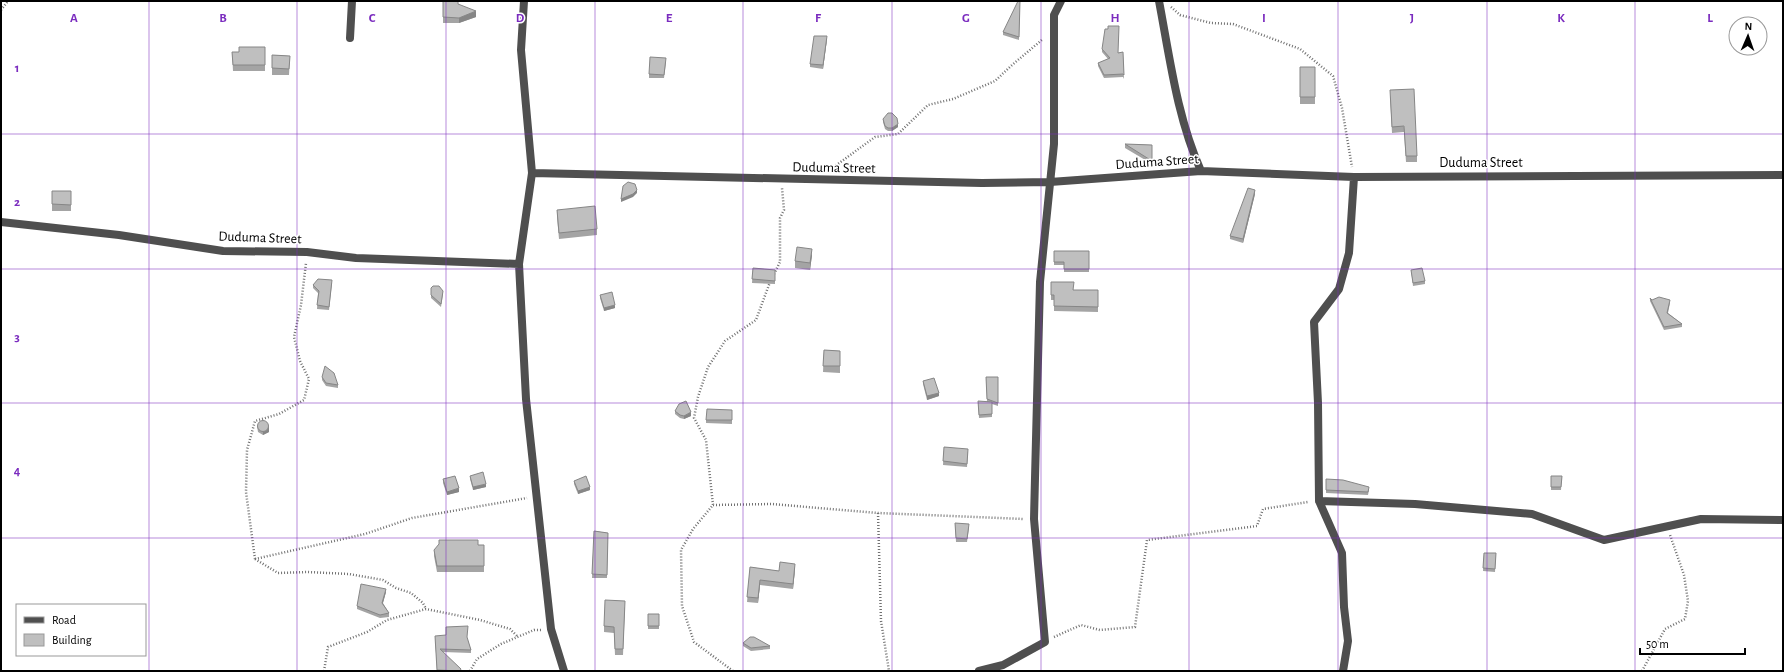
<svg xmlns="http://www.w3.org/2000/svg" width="1784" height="672" font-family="'Alegreya Sans',sans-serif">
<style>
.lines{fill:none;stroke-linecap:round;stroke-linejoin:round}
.path{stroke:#717171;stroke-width:2.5;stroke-dasharray:1 2;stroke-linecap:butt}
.street{stroke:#4f4f4f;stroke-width:8}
.wall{fill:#a4a4a4}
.shaded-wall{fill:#868686}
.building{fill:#bfbfbf;stroke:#868686}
.grid{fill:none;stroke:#7b2cbf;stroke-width:1;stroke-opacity:0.55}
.labels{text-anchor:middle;stroke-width:3;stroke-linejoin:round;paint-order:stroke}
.street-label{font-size:14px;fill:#000;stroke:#fff}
.grid-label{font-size:13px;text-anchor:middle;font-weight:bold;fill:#7b2cbf;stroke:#fff;stroke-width:3;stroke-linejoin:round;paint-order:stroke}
</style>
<rect width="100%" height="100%" fill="#fff"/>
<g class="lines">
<path class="path" d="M1171 7 1180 15 1211 23 1233 24 1300 49 1333 76 1342 108 1352 167
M1 10 8 1
M831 169 875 137 898 134 928 105 953 99 995 81 1012 65 1043 39
M774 274 780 262V218L784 210 782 188
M713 505 772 504 878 513 1024 519
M878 513 881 621 889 671
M255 559 246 492 247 450 255 421 279 414 304 400 309 379 300 361 294 337 301 305 306 263
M255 559 365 534 412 518 527 498
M255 559 278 573 308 572 349 574 383 580 396 588 411 593 423 603 426 609
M1054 637 1081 625 1100 630 1135 627 1147 540 1257 526 1263 509 1308 502
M324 671 328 647 367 632 387 620 426 609 480 620 510 629 517 636
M470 671 477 659 501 644 534 630H541
M733 671 694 642 682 606 681 550 693 529 713 505 706 440 694 418 698 397 708 367 725 341 756 320 770 282
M1642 671 1665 629 1685 619 1688 601 1684 575 1670 535"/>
<path class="street" d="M524 1 521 50 532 173 519 264 526 399 551 629 564 671
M1159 1C1170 59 1177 117 1201 171
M350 38 352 1
M532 173 982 183 1050 182 1201 171 1354 177 1783 175
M1 222 119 235 223 251 307 252 356 258 519 264
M1319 501 1415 504 1532 514 1604 540 1701 519 1783 520
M979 671 1003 665 1045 642 1034 519 1035 478 1040 282 1054 144V15L1061 1
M1343 671 1348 641 1344 607 1342 553 1319 501 1318 403 1314 322 1339 289 1349 253 1354 177"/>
</g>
<path class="wall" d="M443 1 458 4 476 17 459 23H443Z
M1020 1 1019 40 1003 35V32Z
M827 39 823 69 810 67V64Z
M265 47V71H233L232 52H239Z
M1102 49 1118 53 1123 52 1124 79 1123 77 1104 78 1098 66V63L1108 59 1102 52Z
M272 55 290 56 289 75H272Z
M666 62 664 78H649V74Z
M1300 67H1315V104H1300Z
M1390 96 1417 156V162H1406L1404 132 1392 133Z
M883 119 898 127 892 131H888L885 129 883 122Z
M1125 144 1152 145V164L1125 148Z
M52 191H71V211H52Z
M1255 194 1243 243 1230 239V236Z
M557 210 597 229V235L559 239 557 217Z
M1054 251H1089V272H1064V265H1054Z
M812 255 810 270 795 268V261Z
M753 268 775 270V284L752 283Z
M1411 270 1425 281V284L1413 286Z
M1051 282 1074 290 1098 307V312L1054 311V300H1051Z
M332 283 329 310 317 309 318 293 313 288V285Z
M431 288 443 294 441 307 431 298Z
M600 295 615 308 604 311 600 298Z
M1650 298 1652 300 1670 303 1668 313 1682 324V327L1664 330 1650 301Z
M824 350 840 351V373L823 372Z
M322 377 338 385V388L326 386 322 380Z
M986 377H998V406L992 404V417L979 418 978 401 987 402Z
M923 381 939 396 927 400 923 384Z
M732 410V424L706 423V420Z
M675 411 691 416 684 419 680 418 675 414Z
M257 426 269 429V432L263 435 258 432Z
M944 447 968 452 967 467 943 465Z
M470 476 486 487 473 490 470 479Z
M1551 476H1562L1561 490H1551Z
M443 479 459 492 447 495 443 483Z
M1326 479 1369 490 1368 495 1326 493Z
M574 481 590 490 578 494 574 484Z
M955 523 969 528 967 542H956Z
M594 531 608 533 607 578H592Z
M478 545H484V572H437L434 556V550Z
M1484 553H1496L1495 572 1483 571Z
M750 567 779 571 795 569 793 589 760 585 758 603 747 602Z
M386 592 383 603 389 613V617L380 618 357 609V606Z
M625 607 623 655H615L614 633 604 632V626Z
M648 614H659V629H648Z
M435 636 467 638 471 650V653L443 652 461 671H437Z
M743 643 770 646V649L751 651 743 646Z"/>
<path class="shaded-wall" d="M476 11V17L459 23V18Z
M827 36V39L823 69V65Z
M898 124V127L892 131V128Z
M637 190V193L633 197 621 202V199Z
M1255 190V194L1243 243V239Z
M812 249V255L810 270V263Z
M615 305V308L604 311V308Z
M939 393V396L927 400V396Z
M691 412V416L684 419V416Z
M269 426V432L263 435V432Z
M486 484V487L473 490V487Z
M590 487V490L578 494V491Z
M459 488V492L447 495V492Z
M795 564V569L793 589V584Z
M760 580V585L758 603V598Z
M386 589V592L382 606V603Z"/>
<path class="building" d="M443 1H458V4L476 11 459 18 443 17Z
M1018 1H1020L1019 37 1003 32Z
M1108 26H1119L1118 53 1123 52 1124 75 1123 74 1104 75 1098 63 1110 58 1102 49 1105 29H1108Z
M814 36H827L823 65 810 64Z
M239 47H265V65H233L232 52H239Z
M272 55 290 56 289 69 272 68Z
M650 57 666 58 664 75 649 74Z
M1300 67H1315V97H1300Z
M1414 89 1417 156H1406L1404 126 1392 127 1390 90Z
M888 113H892L897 118 898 124 892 128H888L885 126 883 119Z
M1125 144 1152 145V161Z
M628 182 635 184 637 190 633 194 621 199 623 186Z
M1248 188 1255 190 1243 239 1230 236Z
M52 191H71V205L52 204Z
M595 206 597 229 559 233 557 210Z
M797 247 812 249 810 263 795 261Z
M1054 251H1089V269H1064V262H1054Z
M753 268 775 270V281L752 279Z
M1422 268 1425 281 1413 283 1411 270Z
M318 279 332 280 329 307 317 305 319 291 313 285Z
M1051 282H1074L1073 290H1098V307L1054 306V295H1051Z
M433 286H439L443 291 441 304 431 295V288Z
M612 292 615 305 604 308 600 295Z
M1659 297 1670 300 1667 313 1682 324 1664 327 1650 298 1652 300Z
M824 350 840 351V366H823Z
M325 366 334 373 338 385 326 383 322 377Z
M986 377H998V403L987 399Z
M934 378 939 393 927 396 923 381Z
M686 401 691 412 684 416 680 415 675 411 679 404Z
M978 401 992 402V414L979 415Z
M707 409 732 410V420H706Z
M257.5 426a5.5 5.5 0 1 1 11 0a5.5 5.5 0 1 1-11 0Z
M944 447 968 449 967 464 943 461Z
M483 472 486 484 473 487 470 476Z
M455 476 459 488 447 492 443 479Z
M586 476 590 487 578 491 574 481Z
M1551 476H1562L1561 487H1551Z
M1326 479 1343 480 1369 487 1368 492 1326 490Z
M955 523 969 524 967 539 956 538Z
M594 531 608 533 607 575 592 574Z
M439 540H478V545H484V566H437L434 550 439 544Z
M1484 553H1496L1495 569 1483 568Z
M780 562 795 564 793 584 760 580 758 598 747 597 750 567 779 571Z
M361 584 386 589 382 603 389 613 380 615 357 606Z
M605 600 625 601 623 649H615L614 627 604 626Z
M648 614H659V626H648Z
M468 626 467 637 471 650 440 649 461 669 460 671 437 670 435 636 446 635V627Z
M750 637H754L770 646 751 648 743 643Z"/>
<path class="grid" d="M149 1V671M297 1V671M446 1V671M595 1V671M743 1V671M892 1V671M1041 1V671M1189 1V671M1338 1V671M1487 1V671M1635 1V671M1 134H1783M1 269H1783M1 403H1783M1 538H1783"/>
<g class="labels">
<g class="street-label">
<text transform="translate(1157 161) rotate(-4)" y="5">Duduma Street</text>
<text x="1481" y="167">Duduma Street</text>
<text transform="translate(834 167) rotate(1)" y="5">Duduma Street</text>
<text transform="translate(260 237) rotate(2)" y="5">Duduma Street</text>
</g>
</g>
<g class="grid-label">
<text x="74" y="22">A</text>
<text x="223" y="22">B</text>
<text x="372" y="22">C</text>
<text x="520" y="22">D</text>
<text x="669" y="22">E</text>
<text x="818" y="22">F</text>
<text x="966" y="22">G</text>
<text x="1115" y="22">H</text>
<text x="1264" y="22">I</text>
<text x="1412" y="22">J</text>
<text x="1561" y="22">K</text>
<text x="1710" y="22">L</text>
<text x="17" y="72">1</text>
<text x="17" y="206">2</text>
<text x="17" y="341">3</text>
<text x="17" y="475">4</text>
</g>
<rect width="1784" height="672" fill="none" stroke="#000000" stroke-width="4"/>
<rect x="16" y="604" width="130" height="52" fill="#ffffff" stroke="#999999"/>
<rect x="24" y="617" width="20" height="6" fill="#4f4f4f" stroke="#999999"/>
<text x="52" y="624" font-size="12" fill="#000000">Road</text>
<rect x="24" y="634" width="20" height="12" fill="#bfbfbf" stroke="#999999"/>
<text x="52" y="644" font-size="12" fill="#000000">Building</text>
<g transform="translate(1748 36) rotate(2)"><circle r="19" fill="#ffffff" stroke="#999999"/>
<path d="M0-3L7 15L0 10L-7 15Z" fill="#000000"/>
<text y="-6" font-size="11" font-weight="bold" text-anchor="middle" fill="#000000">N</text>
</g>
<path d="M1640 648v6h105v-6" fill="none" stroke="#000000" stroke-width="2"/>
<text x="1646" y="648" font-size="12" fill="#000000" stroke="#ffffff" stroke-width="3" paint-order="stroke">50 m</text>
</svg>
